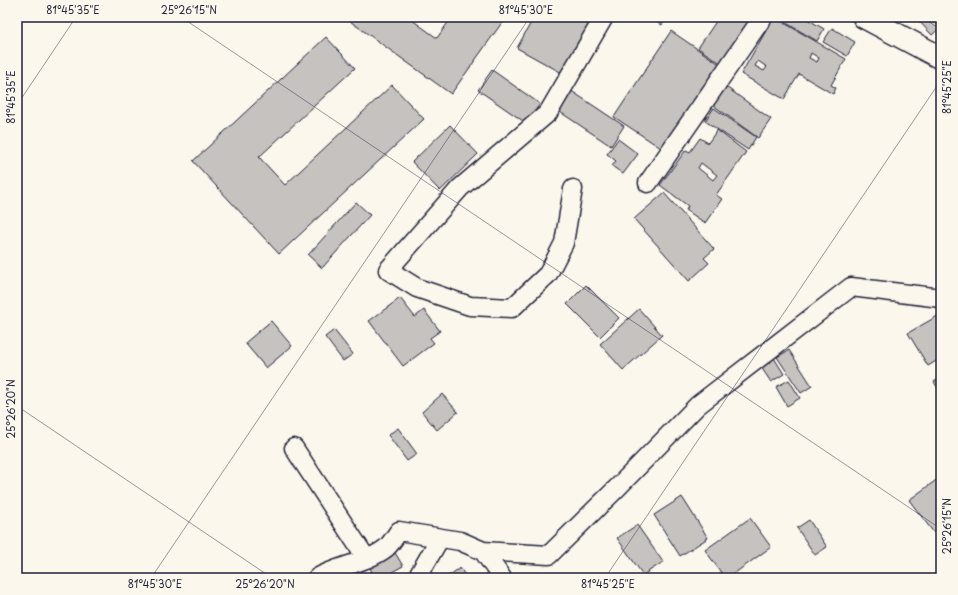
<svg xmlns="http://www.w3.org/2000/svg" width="958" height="595" font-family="'Playpen Sans',sans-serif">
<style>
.building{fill:#c6c2c0;stroke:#22223b;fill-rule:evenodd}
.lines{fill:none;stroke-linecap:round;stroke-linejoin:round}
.minor-casing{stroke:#22223b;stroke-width:21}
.tertiary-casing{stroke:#22223b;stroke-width:25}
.minor{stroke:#fbf7ec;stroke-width:18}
.tertiary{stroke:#fbf7ec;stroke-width:22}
.ticks{fill:none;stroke:#22223b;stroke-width:1;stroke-opacity:0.45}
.neatline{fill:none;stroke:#22223b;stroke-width:1.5}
.ticks-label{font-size:10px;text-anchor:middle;fill:#22223b}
</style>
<rect width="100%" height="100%" fill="#fbf7ec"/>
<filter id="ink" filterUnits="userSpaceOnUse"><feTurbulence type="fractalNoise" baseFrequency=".025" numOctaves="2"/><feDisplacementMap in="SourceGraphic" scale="8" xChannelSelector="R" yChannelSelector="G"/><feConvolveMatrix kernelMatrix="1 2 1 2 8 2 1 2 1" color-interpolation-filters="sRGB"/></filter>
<g filter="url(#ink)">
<path class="building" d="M349 17H408L437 38 452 17H506L451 94 347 19Z
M534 17H576L590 24 562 73 517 48Z
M649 17H667L662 25Z
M719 17H750L755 22 725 66 698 48Z
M774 17 846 59 831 85 836 88 833 94 799 74 784 99 741 74ZM811 53 819 58 817 62 809 58ZM758 61 767 67 764 71 755 66Z
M776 17H804L824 29 817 41Z
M890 17H905L900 24Z
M915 17H941V27L932 35Z
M832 28 855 42 847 56 823 42Z
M671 31 721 65 664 150 614 117Z
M326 37 355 68 259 157 285 185 392 85 424 119 279 254 193 161Z
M492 70 540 104 526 123 478 90Z
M726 87 771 119 758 138 713 105Z
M570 90 624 126 611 146 557 110Z
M714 108 756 137 748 150 705 121Z
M450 125 478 154 440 191 412 162Z
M717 130 746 152 716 195 722 199 705 223 686 210 688 206 660 185 686 150 690 152 700 138 708 143ZM701 163 717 175 713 180 698 168Z
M618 139 638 154 623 174 612 166 616 161 607 154Z
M664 193 714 249 704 258 709 263 689 281 634 219Z
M356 202 370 215 322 268 308 255Z
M586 285 619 318 600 337 567 304Z
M400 298 415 317 424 310 440 331 430 338 434 343 403 366 369 321Z
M639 309 662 335 623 370 600 344Z
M941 314V358L928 366 908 333Z
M271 321 292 346 266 368 245 343Z
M334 330 353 354 343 361 325 337Z
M789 350 812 386 801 393 777 357Z
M774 358 784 374 771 382 761 367Z
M941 377V393L934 382Z
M789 380 800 398 787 406 776 387Z
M442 394 458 412 437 430 422 412Z
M398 428 417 454 407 461 388 435Z
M939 478 941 481V528L934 533 909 500Z
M682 497 708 538 680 556 654 515Z
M750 518 771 547 728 578H725L705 550Z
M809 520 827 547 815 555 797 528Z
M637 525 663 562 643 575 617 538Z
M394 551 403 566 381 578H375L367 562Z
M460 568 467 578H445Z
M371 572 374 578H361Z"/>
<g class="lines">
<g class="minor-casing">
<path id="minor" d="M648 183 763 17
M573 189 564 243 548 274 512 308 470 306 417 288 388 270 460 188 548 113 604 17
M294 448 366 558
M317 578C337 566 367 563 386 548 391 544 395 536 399 531L460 541 483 551
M417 578 440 538
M502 578 483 551 549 555 617 488 698 405 851 287 941 298"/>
</g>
<g class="tertiary-casing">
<path id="tertiary" d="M864 17 941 58"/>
</g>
<use href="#minor" class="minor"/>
<use href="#tertiary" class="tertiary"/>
</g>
</g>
<path class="ticks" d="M181 17 941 529M922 17 941 30M17 105 76 17M17 406 272 578M151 578 530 17M605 578 941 80"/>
<rect width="958" height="595" fill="none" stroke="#fbf7ec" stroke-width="44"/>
<rect x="22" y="22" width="914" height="551" class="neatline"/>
<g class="ticks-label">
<text x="73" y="14">81°45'35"E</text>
<text x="189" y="14">25°26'15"N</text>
<text x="526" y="14">81°45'30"E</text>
<text transform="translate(947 87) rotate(-90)" y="4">81°45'25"E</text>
<text transform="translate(11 97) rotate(-90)" y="4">81°45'35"E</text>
<text transform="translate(11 409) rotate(-90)" y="4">25°26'20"N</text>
<text transform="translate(947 526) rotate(-90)" y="4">25°26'15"N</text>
<text x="155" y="588">81°45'30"E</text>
<text x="265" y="588">25°26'20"N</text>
<text x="608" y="588">81°45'25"E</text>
</g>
</svg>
